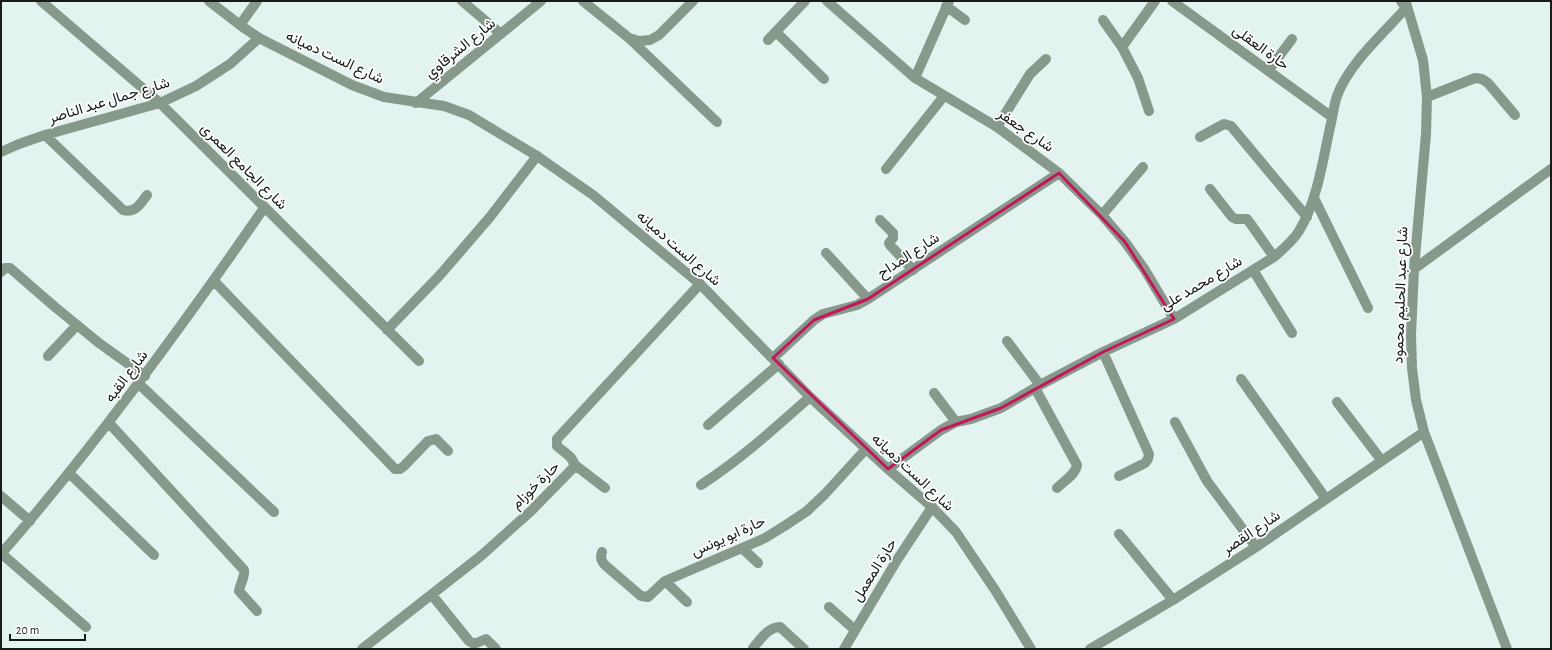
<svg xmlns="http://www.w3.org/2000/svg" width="1552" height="650" font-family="'Alegreya Sans',Vazirmatn,sans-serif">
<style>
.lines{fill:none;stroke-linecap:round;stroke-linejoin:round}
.minor{stroke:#87998a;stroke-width:10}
.tertiary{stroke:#87998a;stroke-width:10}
.marked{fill:none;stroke:#c2185b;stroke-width:3;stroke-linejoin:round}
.labels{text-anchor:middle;stroke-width:3.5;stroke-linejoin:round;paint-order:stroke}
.street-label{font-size:15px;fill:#171c1b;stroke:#fff}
</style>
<rect width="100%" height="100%" fill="#e3f3ef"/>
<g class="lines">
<path class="minor" d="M41 1 160 103 419 361
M462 1 501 34
M583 1 629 38 639 41 650 40 659 35 693 1
M827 1 915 78 997 127 1059 173 1102 215 1125 242 1145 270 1174 319
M1172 1 1332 117
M1406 3 1423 60 1427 97 1426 134 1414 269 1411 335 1412 368 1416 400 1424 432 1507 649
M946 6 965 20
M1103 20 1122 47 1138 78 1149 111
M240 25 257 1
M776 32 824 79
M630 39 717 122
M768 40 805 1
M1122 47 1155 1
M1268 71 1292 39
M915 78 949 1
M1427 97 1475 78 1482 79 1488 83 1515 115
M416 103 541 1
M997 127 1030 74 1046 59
M45 135 123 210C135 214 141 203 147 195
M1200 137 1224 124 1231 126 1307 217
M1 152 19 144 45 135 160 103 196 86 230 64 259 38
M886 169 944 96
M1210 189 1232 217 1236 219H1247L1250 223 1274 257
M1314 198 1368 308
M1102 215 1143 167
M880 220 893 233V238L889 243 890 245 913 270
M826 253 868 299
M1414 269 1551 169
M1253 270 1292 333
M1 272 5 268H10L55 307 99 343 145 376
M214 281 395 469H400L404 466 428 441 436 439 448 451
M387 330 440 275 490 217 537 156
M1007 341 1040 385
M1103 352 1149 454 1148 459 1145 463 1119 476
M48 356 77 325
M773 358 814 320 823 314 857 305 868 299 1059 173
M1241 379 1326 499
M139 384 274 512
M1035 388 1077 465C1076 474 1064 481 1057 488
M934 393 956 422
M1337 402 1382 461
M1175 422 1207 481 1256 547
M109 423 244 570C245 578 240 584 239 591L257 611
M708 425 779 364
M575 465 605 488
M888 469 941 430 956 422 971 419 1001 408 1040 385 1103 352 1174 319 1274 257C1283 249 1293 241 1299 231 1318 200 1323 158 1331 123 1333 114 1334 105 1337 96 1349 63 1383 34 1406 8L1401 1
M69 473 154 555
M701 485C741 459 775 428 810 397
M1 496 30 521
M1119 534 1173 600
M742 548 758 563
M602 552C600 558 601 561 606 566L641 596 648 597 665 581 742 548 765 538 786 525 807 511 825 494 866 449
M1 554C96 445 182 327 264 208
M2 554 86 627
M665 581 687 602
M432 595 469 641 474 644 486 639 496 649
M829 607 855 630
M753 648C761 639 768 627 780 627L804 649
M362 649 482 555 531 511 573 468C578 459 563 452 557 446V439L700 284
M844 649 897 560 932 507
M1090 649 1173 600 1256 547 1424 432"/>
<path class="tertiary" d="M209 1 240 25 259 38 352 85 384 97 444 106 469 115 537 156 593 195 700 284 810 397 888 469 932 507 956 532 995 590 1031 649"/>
</g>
<path class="marked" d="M1059 173 1125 242 1174 319 1103 352 1001 408 941 430 888 469 773 358 814 320 868 299Z"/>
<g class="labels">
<g class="street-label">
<text transform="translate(1261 47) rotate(36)" y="5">حارة العقلى</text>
<text transform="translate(460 48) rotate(-39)" y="5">شارع الشرقاوي</text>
<text transform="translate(335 57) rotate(25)" y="5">شارع الست دميانه</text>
<text transform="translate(109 100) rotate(-17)" y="5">شارع جمال عبد الناصر</text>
<text transform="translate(1026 130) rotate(35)" y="5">شارع جعفر</text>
<text transform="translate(244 166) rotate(45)" y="5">شارع الجامع العمرى</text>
<text transform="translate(679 248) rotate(41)" y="5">شارع الست دميانه</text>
<text transform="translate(908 255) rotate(-33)" y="5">شارع المداح</text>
<text transform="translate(1201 283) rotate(-31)" y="5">شارع محمد على</text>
<text transform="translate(1400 295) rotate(-88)" y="5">شارع عبد الحليم محمود</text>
<text transform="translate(126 376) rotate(-53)" y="5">شارع القبه</text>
<text transform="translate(913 472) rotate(43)" y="5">شارع الست دميانه</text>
<text transform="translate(535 485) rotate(-44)" y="5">حارة خوزام</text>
<text transform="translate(1251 532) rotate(-34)" y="5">شارع القصر</text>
<text transform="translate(728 536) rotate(-24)" y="5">حارة ابو يونس</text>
<text transform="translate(874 570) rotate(-58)" y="5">حارة المعمل</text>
</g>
</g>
<rect width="1552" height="650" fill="none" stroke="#171c1b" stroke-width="4"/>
<path d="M10 634v6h75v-6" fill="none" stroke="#171c1b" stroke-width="2"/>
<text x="16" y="634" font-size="12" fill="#171c1b" stroke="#ffffff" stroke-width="3" paint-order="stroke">20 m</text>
</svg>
